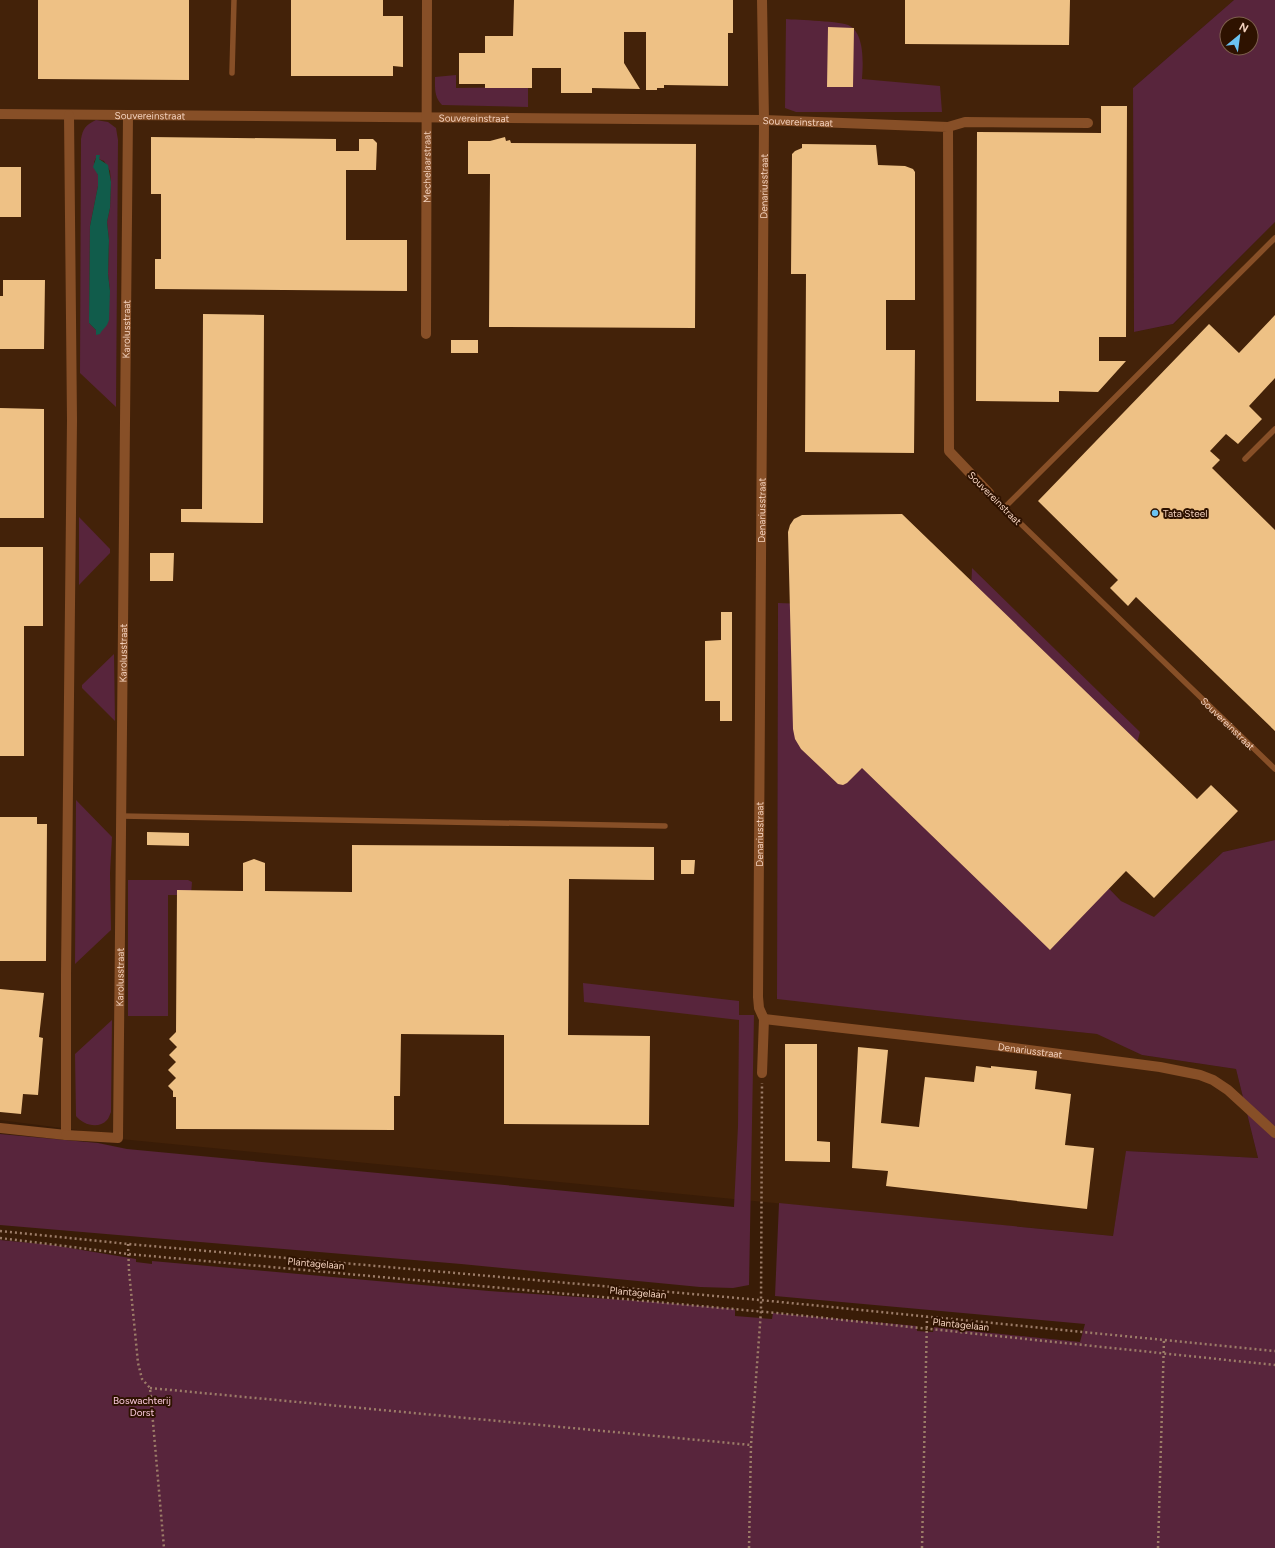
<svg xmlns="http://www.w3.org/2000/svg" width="1275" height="1548" font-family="Figtree,sans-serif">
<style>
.built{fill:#432209}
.green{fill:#58253c;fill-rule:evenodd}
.water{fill:#115c4b}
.building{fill:#eec185}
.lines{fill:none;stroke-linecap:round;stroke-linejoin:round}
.path{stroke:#9c7c68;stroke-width:2.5;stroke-dasharray:2 3;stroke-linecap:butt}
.service{stroke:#874f27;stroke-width:5.5}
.minor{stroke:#874f27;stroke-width:10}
.poi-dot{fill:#6bc3f2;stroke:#2e1200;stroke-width:1.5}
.labels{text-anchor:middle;stroke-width:4;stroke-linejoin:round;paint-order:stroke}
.street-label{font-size:10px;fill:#f4d2be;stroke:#2e1200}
.poi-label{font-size:10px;fill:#f4d2be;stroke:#2e1200;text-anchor:start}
.park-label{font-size:10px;fill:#fccadd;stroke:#2e1200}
</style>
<rect width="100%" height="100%" fill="#391c07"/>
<path class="built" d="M0 0H1234L1133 88 1134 332 1174 324 1275 222V840L1223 852 1154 918 1121 901 1091 870 972 569 970 610 778 604 777 998 927 1016 1098 1034 1142 1055 1236 1069 1258 1158 1127 1151 1113 1236 110 1138 77 1130 0 1120Z"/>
<path class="green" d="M1234 0H1275V222L1173 324 1134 332 1133 88ZM1227 24H1251V48H1227Z
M786 19C797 20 843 21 850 26 865 35 863 65 862 79L940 86 942 112H796L785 108Z
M456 75V88L528 87V107L442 105C434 97 435 88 435 77Z
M96 120 108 122 116 128 118 140 116 407 80 373 81 139C83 128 86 125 96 120ZM96 158 104 161 110 171 111 182 110 208 107 222 109 240 108 274 110 291 109 299 103 329 96 334V330L89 323V318L90 226 98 186V175L94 162Z
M79 517 110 549V553L79 585Z
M972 568 1140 732 1118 817 1091 870 1121 901 1154 917 1223 852 1275 840V1548H0V1240L52 1245 136 1259V1262L152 1264V1261L489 1291 655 1302 735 1309V1316L772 1319 773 1313 917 1326V1331L933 1332 934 1327 1080 1342 1085 1324 775 1296 779 1203 1113 1236 1126 1151 1258 1158 1236 1069 1142 1055 1097 1034 927 1016 777 999 778 603 970 610Z
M114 654 115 721 82 688V685Z
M76 800 112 837 110 873 111 930 75 964Z
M128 880H188L192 882 191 895H168V1016H128Z
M583 983 739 1001V1015H754L749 1285 733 1288 700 1287 461 1264 0 1225V1134L98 1143 127 1149 734 1207 738 1126 739 1020 584 1002Z
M112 1020 111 1112C110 1114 109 1118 107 1120 98 1130 82 1124 76 1116L75 1054Z"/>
<path class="water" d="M96 155H100L99 159 108 165 111 182 110 208 107 222 109 240 108 274 110 291 109 320 107 325 101 332 100 334 96 335V330L89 323V318L90 226 98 186V175L93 167 96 158Z"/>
<path class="building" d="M38 0H189V80L38 79Z
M291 0H383V16H403V67L393 66V76H291Z
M514 0H733V33H728V86L664 85V88H657V90H646V32H624V63L640 89 592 88V93H561V68H532V88H485V84H459V53H485V36H513Z
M905 0H1070L1069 45 905 44Z
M828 27 854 28 853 87H827Z
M1101 106H1127L1126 337H1099V361H1126L1098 392 1059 391V402L976 401 977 132 1101 133Z
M151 137 336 139V151H359V139H373L377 143 376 170H346V240H407V291L155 289V259H161V194H151Z
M505 137 506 141 510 140 511 143 696 144 695 328 489 327 490 174H468V141H490Z
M802 144 876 145 878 165 905 166 913 169 915 172V300H886V350H915L914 453 805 452 806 274H791L792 154 795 151 802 148Z
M0 167H21V217H0Z
M3 280H45L44 349H0V296H3Z
M203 314 264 315 263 523 181 522V509H202Z
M1275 315V378L1249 406 1262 419 1238 444 1226 434 1210 451 1220 460 1212 468 1275 530V731L1136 597 1128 606 1110 588 1118 580 1038 501 1209 324 1239 353Z
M451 340H478V353H451Z
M0 408 44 409V518H0Z
M902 514 1197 799 1211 785 1238 811 1154 898 1126 871 1050 950 862 768 847 783 843 785 838 784 801 749 795 739 793 729 788 532 790 525 794 519 802 515Z
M0 547H43V626H24V756H0Z
M150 553H174L173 581H150Z
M721 612H732V721H720V701H705V641L721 640Z
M0 817H37V824H47L46 961H0Z
M147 832 189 833V846L147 845Z
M352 845 654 847V880L569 879 568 1035 650 1036 649 1125 504 1124V1035L401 1034 400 1096H394V1130L176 1129V1097H173V1091L168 1086 176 1078 168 1070 176 1062 169 1055 177 1047 169 1039 176 1032 177 890 243 891V863L254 859 265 863V891L352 892Z
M681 860H695L694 874H681Z
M0 989 44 993 39 1037 43 1038 38 1095 23 1094 21 1114 0 1112Z
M785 1044H817V1141L830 1142V1162L785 1161Z
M858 1047 888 1050 881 1123 919 1127 925 1077 974 1082 976 1066 991 1068V1066L1037 1071 1035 1089 1071 1094 1065 1145 1094 1148 1087 1209 886 1186 888 1171 852 1168Z"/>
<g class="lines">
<path class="path" d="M0 1231 128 1244 760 1300 1275 1351
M0 1238 128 1254 777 1313 1275 1365
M128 1244 129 1271 138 1363 142 1379 150 1388 164 1548
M150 1388 751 1445
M749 1548 751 1445 761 1311 762 1083
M922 1548 927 1317
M1158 1548 1164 1340"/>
<g class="service">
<path d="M232 73 234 0"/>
<path d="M1245 459 1275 429"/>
<path id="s1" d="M989 493 1275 769"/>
<path d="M1004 508 1275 238"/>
<path d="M121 816 665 826"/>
</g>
<g class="minor">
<path id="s2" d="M0 114 764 120 948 127 949 451 989 493"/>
<path d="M948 127 965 122 1088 123"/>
<path id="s3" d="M426 334 427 0"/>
<path id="s4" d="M764 1019 983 1044 1160 1067 1200 1075 1213 1080 1228 1090 1275 1133"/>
<path id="s5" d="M762 1073 764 1019 759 1008 758 997 764 120 762 0"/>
<path d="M0 1128 66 1135V975L72 420 69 115"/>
<path id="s6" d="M66 1135 118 1138 128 116"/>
</g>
</g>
<circle class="poi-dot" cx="1155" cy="513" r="4"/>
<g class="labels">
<g class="street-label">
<text dy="4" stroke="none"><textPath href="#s2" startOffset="150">Souvereinstraat</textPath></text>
<text dy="4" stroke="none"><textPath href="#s2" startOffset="474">Souvereinstraat</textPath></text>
<text dy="4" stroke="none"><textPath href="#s2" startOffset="798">Souvereinstraat</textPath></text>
<text dy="4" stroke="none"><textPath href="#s3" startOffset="167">Mechelaarstraat</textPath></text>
<text dy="4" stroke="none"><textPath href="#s5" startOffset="888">Denariusstraat</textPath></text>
<text dy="4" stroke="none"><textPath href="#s6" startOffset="861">Karolusstraat</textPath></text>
<text transform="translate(995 498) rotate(45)" y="4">Souvereinstraat</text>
<text dy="4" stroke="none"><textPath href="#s5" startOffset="564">Denariusstraat</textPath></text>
<text dy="4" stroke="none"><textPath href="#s6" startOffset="537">Karolusstraat</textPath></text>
<text dy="4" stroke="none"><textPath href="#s1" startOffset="332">Souvereinstraat</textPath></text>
<text dy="4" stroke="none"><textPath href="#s5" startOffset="240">Denariusstraat</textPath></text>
<text dy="4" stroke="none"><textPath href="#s6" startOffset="213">Karolusstraat</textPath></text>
<text dy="4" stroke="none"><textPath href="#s4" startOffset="268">Denariusstraat</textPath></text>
<text transform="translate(316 1263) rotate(5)" y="4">Plantagelaan</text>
<text transform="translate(638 1292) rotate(5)" y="4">Plantagelaan</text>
<text transform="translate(961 1324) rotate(6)" y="4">Plantagelaan</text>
</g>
<g class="poi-label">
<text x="1163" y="517">Tata Steel</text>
</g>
<g class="park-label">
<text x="142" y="1404">Boswachterij<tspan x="142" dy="12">Dorst</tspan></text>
</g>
</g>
<g transform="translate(1239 36) rotate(29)"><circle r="19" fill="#2e1200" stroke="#7d5f4c"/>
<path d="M0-3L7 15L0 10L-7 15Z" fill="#6bc3f2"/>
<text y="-6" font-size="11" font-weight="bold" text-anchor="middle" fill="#f4d2be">N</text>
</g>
</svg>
